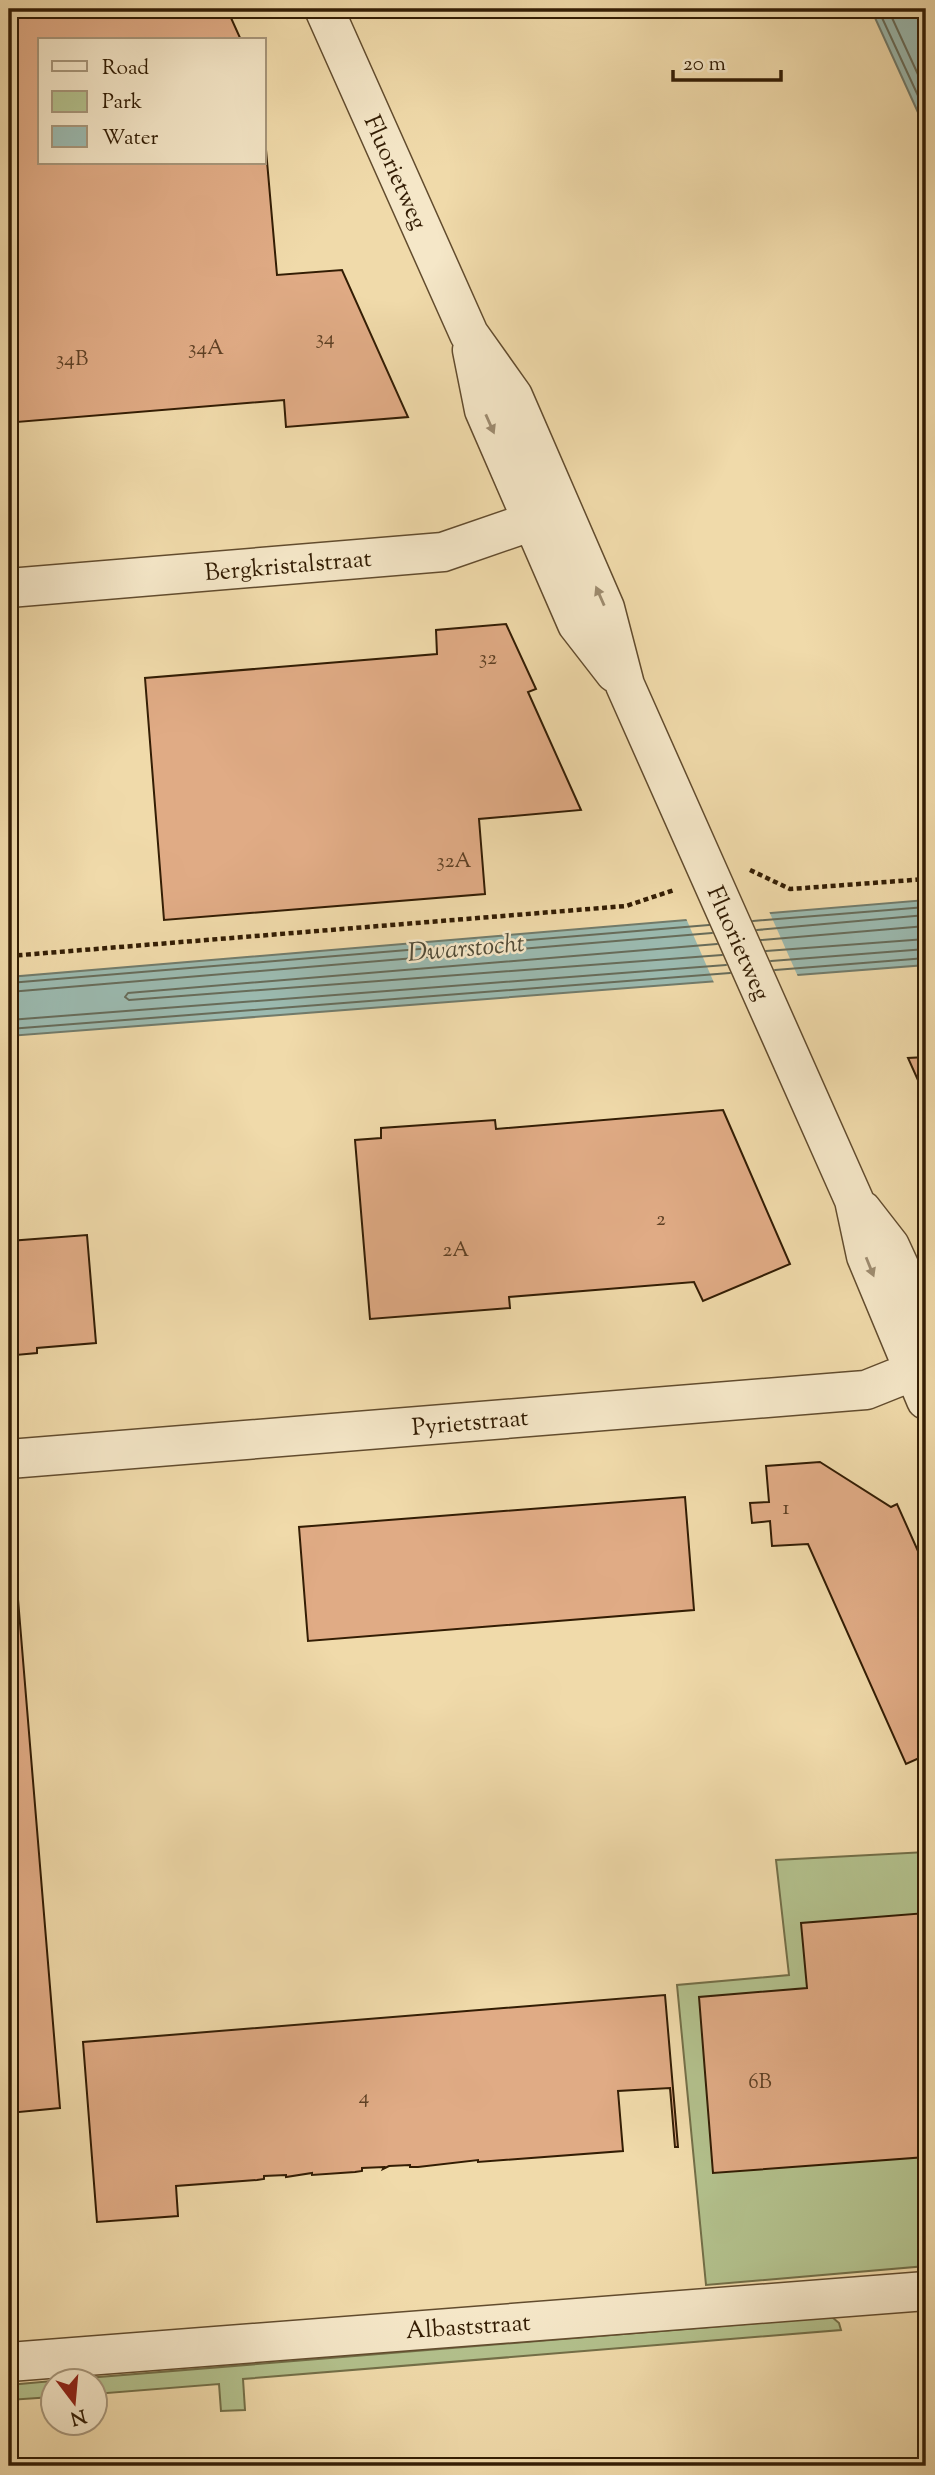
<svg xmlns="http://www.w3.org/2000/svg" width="935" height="2475" font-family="'Sorts Mill Goudy',serif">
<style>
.green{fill:#b3c18d;stroke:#736f48;stroke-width:2}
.water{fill:#9bbab0;stroke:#717b6b;stroke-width:2}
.pier{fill:#f0daaa}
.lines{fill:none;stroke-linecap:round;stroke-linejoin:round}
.shore{stroke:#676c5a;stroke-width:2}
.building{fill:#e0ab85;stroke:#331d04;stroke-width:2}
.minor-casing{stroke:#624c2e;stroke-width:41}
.path{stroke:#331d04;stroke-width:4.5;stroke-dasharray:5 3.5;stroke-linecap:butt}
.minor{stroke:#f5e7c8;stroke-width:38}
.oneway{fill:#9e8c70}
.labels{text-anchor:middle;stroke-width:5;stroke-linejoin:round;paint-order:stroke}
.number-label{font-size:21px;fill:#5e4024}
.street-label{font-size:24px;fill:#331d04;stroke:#f5e7c8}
.water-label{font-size:26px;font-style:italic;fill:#524c38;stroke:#f5e7c8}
</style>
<rect width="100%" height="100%" fill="#f0daaa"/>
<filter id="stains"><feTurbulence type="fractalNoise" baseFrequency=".00286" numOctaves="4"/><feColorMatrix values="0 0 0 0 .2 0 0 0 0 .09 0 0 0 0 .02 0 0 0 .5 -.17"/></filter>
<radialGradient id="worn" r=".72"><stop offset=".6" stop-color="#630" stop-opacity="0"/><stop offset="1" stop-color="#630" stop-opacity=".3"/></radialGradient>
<path class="green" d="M926 1852V2266L706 2285 677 1985 789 1975 776 1860Z
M832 2317 839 2323 841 2330 243 2379 245 2410 221 2411 219 2384 95 2394 94 2380H62Z
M52 2381V2397L9 2400V2385Z"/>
<path class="water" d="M871 9H926V130Z
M926 900V965L9 1036V977Z"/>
<path class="pier" d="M768 909 799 979 715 985 685 916Z"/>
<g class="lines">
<path class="shore" d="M878 9 926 113
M888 9 926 92
M753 921 926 907
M757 930 926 915
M761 940 926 926
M717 944 128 993 125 997 129 1000 722 955
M766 951 926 939
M771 961 926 949
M775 970 926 958
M9 983 709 925
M9 992 712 933
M9 1020 726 965
M9 1029 730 973"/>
</g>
<path class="building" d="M60 9H227L241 40H40V163H264V127L277 275 342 270 408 417 286 427 284 400 17 422 9 320V13Z
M506 624 536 689 528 692 581 810 479 819 485 894 164 920 145 678 437 654 436 630Z
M926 1057V1098L908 1058Z
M723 1110 790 1264 703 1301 694 1282 509 1297 510 1308 370 1319 355 1140 381 1138V1128L495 1120 496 1129Z
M87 1235 96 1343 37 1348V1353L16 1355 15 1350H9V1241Z
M820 1462 891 1507 897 1504 926 1569V1755L906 1764 808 1544 772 1546 770 1521 752 1523 750 1503 769 1502 766 1466Z
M685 1497 694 1610 308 1641 299 1527Z
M16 1575 60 2108 9 2113V1576Z
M926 1913V2157L713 2173 699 1997 807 1988 801 1923Z
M665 1995 678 2147H675L670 2088 618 2091 623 2151 478 2162V2160L418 2167H410V2165L389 2166 383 2169 384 2167 362 2168V2171L355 2172 312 2175V2173L286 2177V2175L264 2176V2179L257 2180 176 2186 178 2216 97 2222 83 2042Z"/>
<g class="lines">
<g class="minor-casing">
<path id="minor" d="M324 9 469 334 513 396 605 608 625 685 854 1200 866 1256 926 1400
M472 350 484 410 577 624 615 673
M9 588 443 552 562 511
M862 1210 890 1246 926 1324
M9 1459 853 1391 866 1390 926 1366
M9 2362 926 2291"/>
</g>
<path class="path" d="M750 870 790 889 926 879
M9 956 626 906 674 890"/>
<use href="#minor" class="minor"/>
</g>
<defs><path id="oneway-solid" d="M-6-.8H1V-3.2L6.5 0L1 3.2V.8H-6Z" transform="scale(1.75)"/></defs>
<g class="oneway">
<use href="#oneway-solid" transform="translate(490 424) rotate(66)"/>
<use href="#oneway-solid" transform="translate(600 596) rotate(-114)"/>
<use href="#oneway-solid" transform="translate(870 1267) rotate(68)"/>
</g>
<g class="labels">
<g class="number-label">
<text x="325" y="344">34</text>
<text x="206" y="354">34A</text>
<text x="72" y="365">34B</text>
<text x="488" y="664">32</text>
<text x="454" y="867">32A</text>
<text x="661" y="1225">2</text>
<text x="456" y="1256">2A</text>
<text x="786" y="1514">1</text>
<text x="760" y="2088">6B</text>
<text x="364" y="2103">4</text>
</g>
<g class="street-label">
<text transform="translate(396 172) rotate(66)" y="8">Fluorietweg</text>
<text transform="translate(288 565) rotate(-5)" y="8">Bergkristalstraat</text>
<text transform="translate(739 943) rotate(66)" y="8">Fluorietweg</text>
<text transform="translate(470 1422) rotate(-5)" y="8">Pyrietstraat</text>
<text transform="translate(468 2326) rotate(-4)" y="8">Albaststraat</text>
</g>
<g class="water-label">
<text transform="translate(466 947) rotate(-5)" y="9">Dwarstocht</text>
</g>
</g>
<rect width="935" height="2475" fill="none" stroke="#f0daaa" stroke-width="35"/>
<rect x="10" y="10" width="914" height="2454" fill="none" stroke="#331d04" stroke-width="3.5"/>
<rect x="18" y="18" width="900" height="2440" fill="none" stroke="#331d04" stroke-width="2"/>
<rect x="38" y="38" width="228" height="126" fill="#f5e7c8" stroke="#a7967a" stroke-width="2"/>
<rect x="52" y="61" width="35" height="10" fill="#f5e7c8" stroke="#a7967a" stroke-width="2"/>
<text x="102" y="74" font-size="21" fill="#331d04">Road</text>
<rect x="52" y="91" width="35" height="21" fill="#b3c18d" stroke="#a7967a" stroke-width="2"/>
<text x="102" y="108" font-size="21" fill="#331d04">Park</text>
<rect x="52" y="126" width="35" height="21" fill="#9bbab0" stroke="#a7967a" stroke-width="2"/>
<text x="102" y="144" font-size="21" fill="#331d04">Water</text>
<g transform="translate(74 2402) rotate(164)"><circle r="33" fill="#f5e7c8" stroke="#a7967a" stroke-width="2"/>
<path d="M0-5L12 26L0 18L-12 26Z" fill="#8f2418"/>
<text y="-10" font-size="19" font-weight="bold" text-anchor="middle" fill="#331d04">N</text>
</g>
<path d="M673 70v10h108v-10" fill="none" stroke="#331d04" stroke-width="3.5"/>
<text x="683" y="70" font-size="21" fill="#331d04" stroke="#f5e7c8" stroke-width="5" paint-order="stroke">20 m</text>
<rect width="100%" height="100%" filter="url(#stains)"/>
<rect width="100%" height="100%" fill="url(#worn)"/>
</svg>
